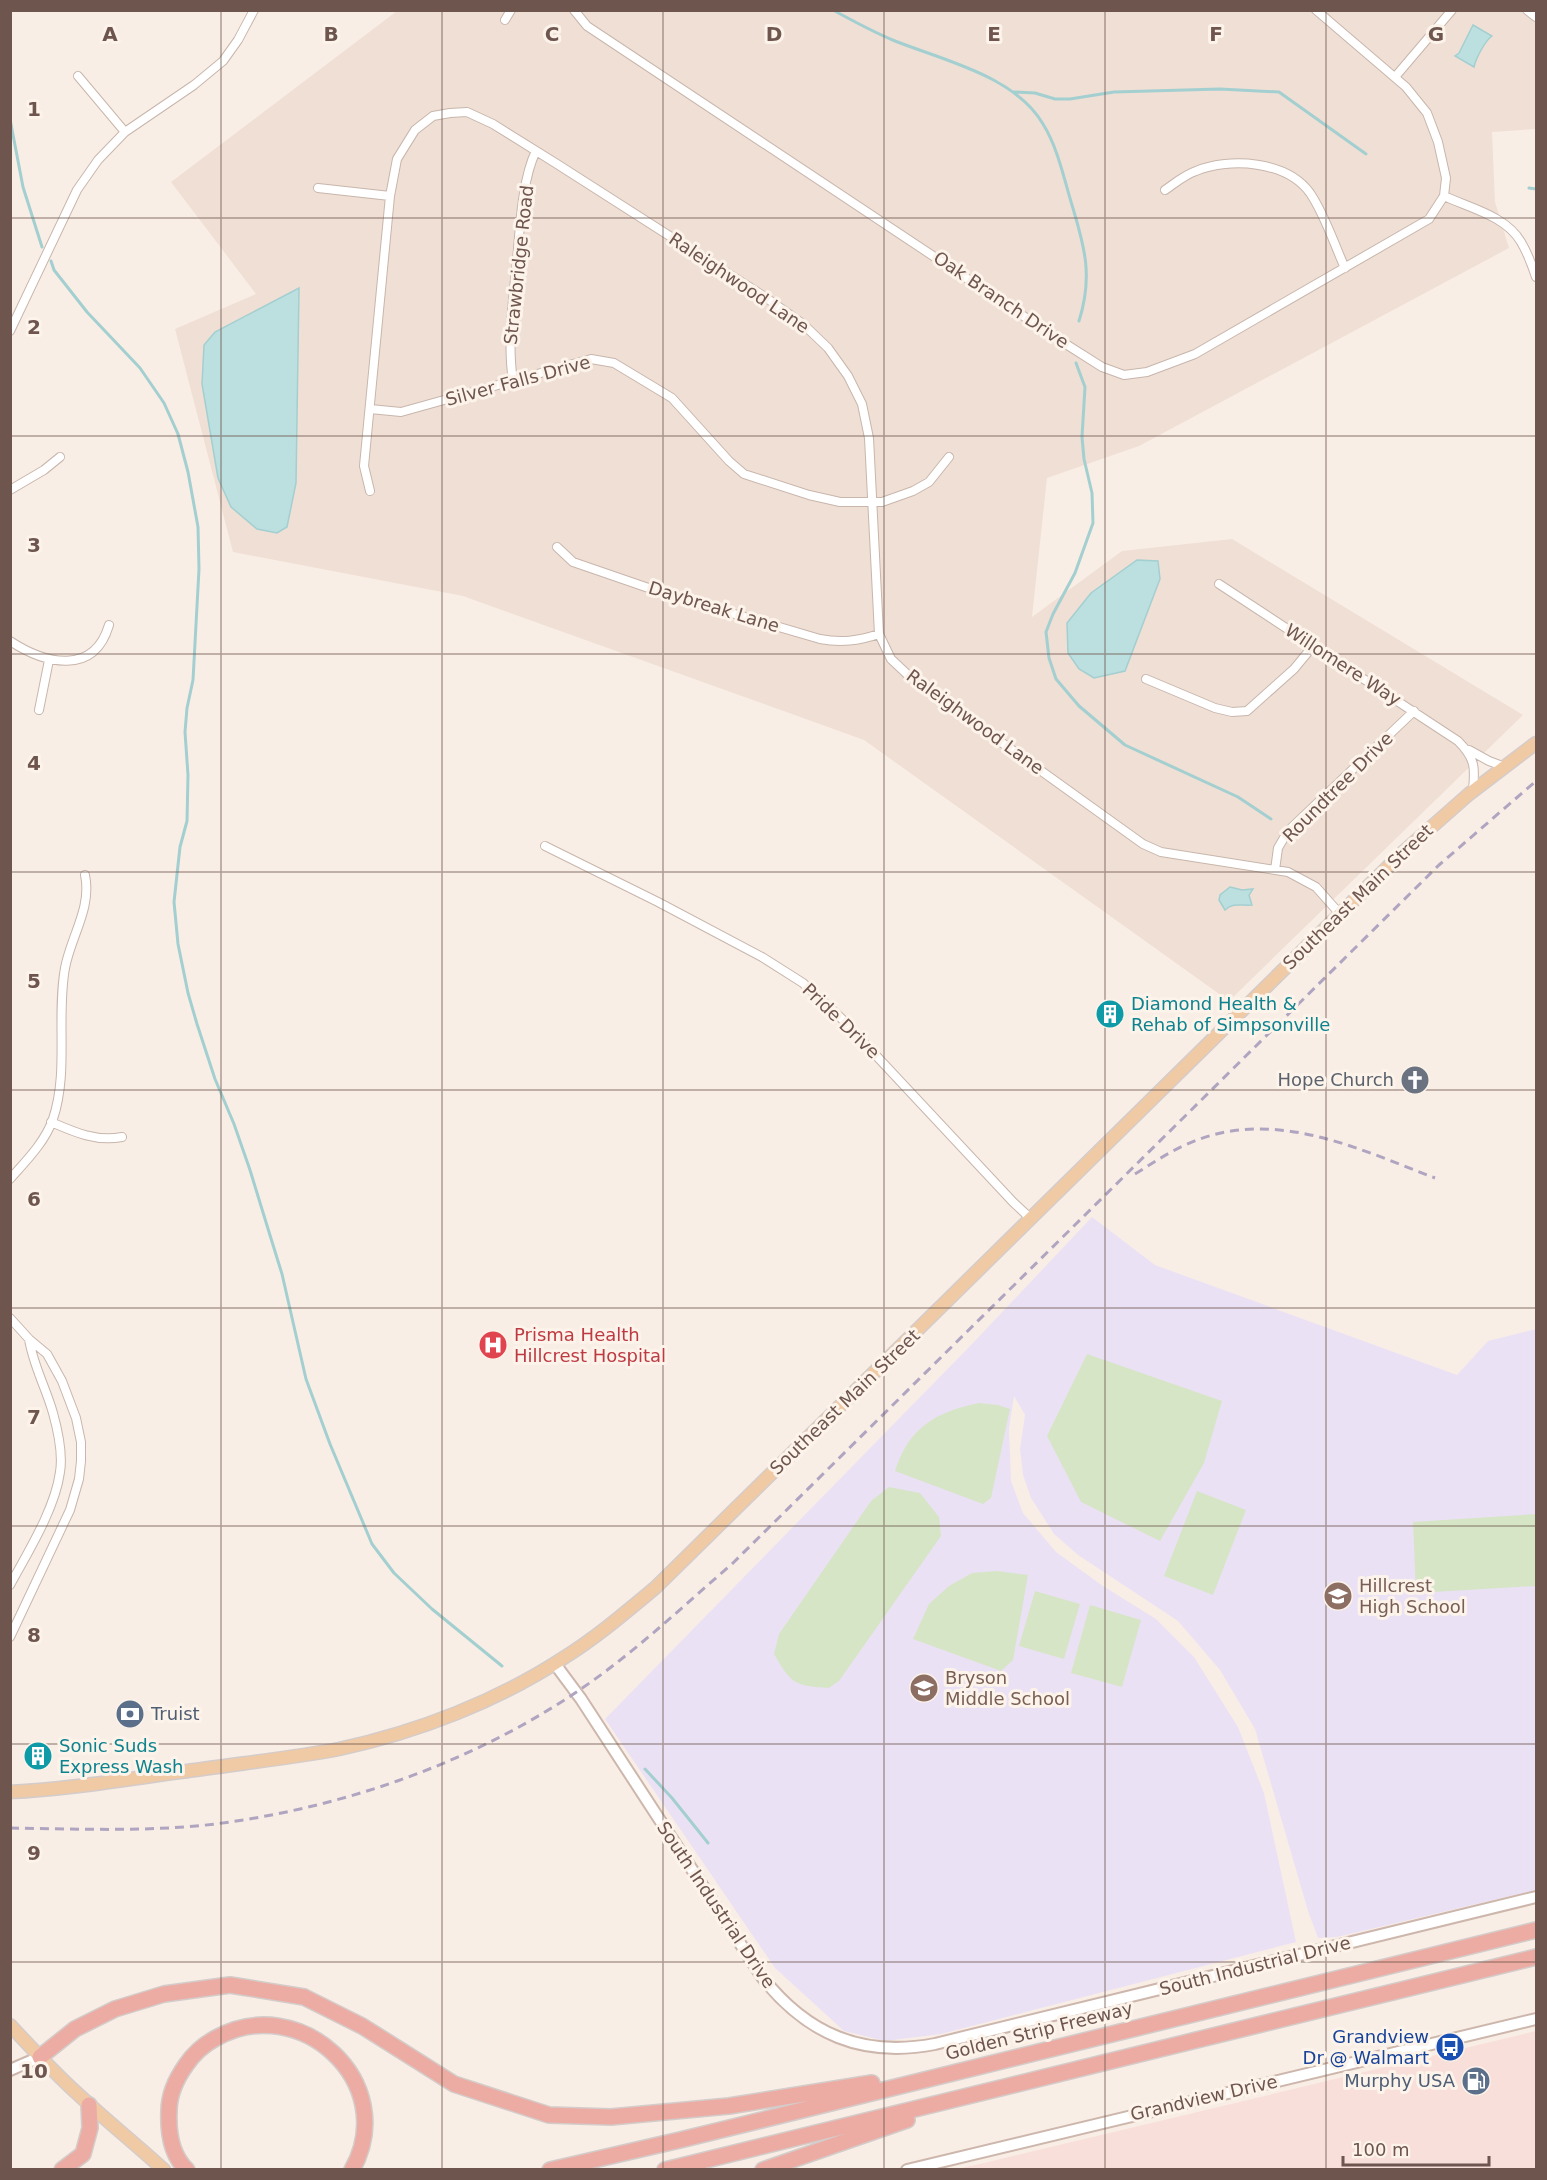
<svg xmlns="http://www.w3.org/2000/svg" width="1547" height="2180" font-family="'DejaVu Sans',sans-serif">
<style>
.residential{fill:#f0dfd4}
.commercial{fill:#f8dfda}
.education{fill:#ebe1f5}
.green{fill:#d6e5c5}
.water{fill:#bcdfe0;stroke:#a3cfd0;stroke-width:1.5}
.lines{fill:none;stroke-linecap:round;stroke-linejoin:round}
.stream{stroke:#a3cfd0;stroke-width:3}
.street-casing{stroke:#c8b6ac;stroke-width:10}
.secondary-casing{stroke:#cdb7ad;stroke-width:14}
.primary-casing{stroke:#d4ccca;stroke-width:15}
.highway-casing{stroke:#d4ccca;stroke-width:18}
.street{stroke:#fff;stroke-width:8}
.secondary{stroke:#fff;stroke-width:10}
.primary{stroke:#f0caa5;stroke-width:12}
.highway{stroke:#ecaca3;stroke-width:15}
.rail{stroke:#b0a5c1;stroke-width:3;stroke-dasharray:9 6;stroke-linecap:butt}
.grid{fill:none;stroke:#6e554d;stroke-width:1.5;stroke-opacity:0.55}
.labels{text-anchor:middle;stroke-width:6;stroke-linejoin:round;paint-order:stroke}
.street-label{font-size:18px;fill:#6e554d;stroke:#fcf3ea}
.culture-label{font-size:18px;fill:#0d838f;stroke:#fcf3ea;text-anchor:start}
.worship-label{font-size:18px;fill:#5b616d;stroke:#fcf3ea;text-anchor:end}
.health-label{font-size:18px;fill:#be3a42;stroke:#fcf3ea;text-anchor:start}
.education-label{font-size:18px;fill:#785e54;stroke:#fcf3ea;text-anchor:start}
.service-label{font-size:18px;fill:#4e5e75;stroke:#fcf3ea;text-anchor:start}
.transit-label{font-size:18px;fill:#164399;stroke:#fcf3ea;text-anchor:end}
.grid-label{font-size:20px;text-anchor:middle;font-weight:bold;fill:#6e554d;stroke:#fcf3ea;stroke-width:6;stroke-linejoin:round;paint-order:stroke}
</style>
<rect width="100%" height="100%" fill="#f9eee5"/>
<path class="residential" d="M397 11H1536V129L1492 132 1495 202 1509 248 1139 446 1047 478 1032 617 1122 551 1232 539 1523 715 1229 1001 864 740 463 596 233 552 175 329 256 294 171 182Z"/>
<path class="commercial" d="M1536 2031V2169H957L984 2163Z"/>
<path class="education" d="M1092 1217 1155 1265 1457 1375 1488 1341 1536 1329V1890L1337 1937 1318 1938 1308 1911 1255 1729 1220 1670 1178 1621 1078 1555 1054 1534 1031 1498 1023 1475 1020 1449 1025 1415 1014 1396 1009 1429 1011 1481 1023 1513 1056 1552 1103 1586 1156 1619 1194 1657 1238 1727 1264 1793 1296 1942 941 2034 885 2041 844 2031 775 1968 605 1719 971 1345Z"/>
<path class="green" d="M1087 1354 1222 1401 1204 1463 1160 1541 1081 1502 1047 1436Z
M979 1403 998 1405 1010 1409 991 1498 983 1504 895 1471C909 1427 936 1412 979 1403Z
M889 1487 920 1493 939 1517 941 1536 839 1681 829 1688C795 1686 791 1684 774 1654L779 1634 871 1501Z
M1197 1491 1246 1510 1213 1595 1164 1576Z
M1536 1514V1586L1416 1593 1413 1522Z
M997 1571 1028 1575 1013 1660 1001 1671 913 1639 929 1604 949 1586 972 1573Z
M1035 1591 1080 1604 1064 1659 1019 1646Z
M1090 1605 1141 1620 1122 1687 1071 1673Z"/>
<path class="water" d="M1473 25 1492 36C1485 41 1476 58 1474 67L1455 56 1459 53Z
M299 288 296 483 287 527 277 533 257 529 231 507 218 478 202 384 204 345 215 332Z
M1137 560 1158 561 1160 579 1125 671 1094 678 1079 669 1068 653 1067 623 1091 593Z
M1230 887 1242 890 1253 889 1249 895 1252 905C1242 906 1233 902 1225 910L1219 900 1220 895Z"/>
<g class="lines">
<path class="stream" d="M833 10C853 21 873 32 895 41 943 60 1015 76 1043 124 1058 148 1064 179 1072 205 1085 248 1093 277 1079 321
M1014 92 1035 93 1055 99H1070L1114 92 1220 89 1279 92 1366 154
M10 119 23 187 42 247
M1529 188 1536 189
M51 261 54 270 87 312 140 368 164 403 178 434 188 472 198 527 199 569 193 680 187 708 185 732 188 775 187 821 180 847 174 902 178 944 188 993 197 1024 215 1079 234 1124 250 1170 269 1232 282 1274 306 1379 330 1444 372 1544 394 1573 432 1609 502 1666
M1076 363 1085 387 1082 437 1084 459 1092 493 1093 523 1075 573 1053 614 1046 632 1049 658 1056 679 1079 706 1125 745 1238 797 1271 819
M645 1769 672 1798 708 1843"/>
<g class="street-casing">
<path id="street" d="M574 10 587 26 1061 341 1102 367 1124 375 1147 372 1195 354 1429 219 1444 196 1446 178 1438 142 1427 113 1406 87 1316 10
M1527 10 1536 17
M505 20 511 10
M78 76 125 132
M1395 77 1452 10
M318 188 390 196
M1165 190C1174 184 1184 175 1196 171 1230 157 1287 161 1310 193 1325 215 1334 244 1345 268
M1444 196C1470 208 1506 216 1521 242 1527 252 1532 265 1536 277
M10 331 77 190 98 160 125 132 194 85 223 61 238 40 254 10
M513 381C507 341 513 301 517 260 520 228 522 179 536 151
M370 409 401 412 591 359 614 363 672 398 729 461 744 474 809 495 840 502H882L913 491 929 482 949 457
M10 490 44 470 60 457
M370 491 364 466 390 196 397 159 415 130 433 116 450 113 467 112 493 124 557 164 765 297 803 324 828 348 848 376 862 404 869 438 879 634 891 659 909 676 1143 844 1161 852 1288 872 1316 887 1340 914
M557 547 573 562 663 593 820 639C841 643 858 641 879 634
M1219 584 1458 741C1476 759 1475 768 1473 791
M10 641C45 664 94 676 109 625
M1146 679 1215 708 1232 712 1247 711 1294 669 1313 646
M39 710 49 660
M1469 750 1489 761 1505 767
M545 846 658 902 762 957 803 983 841 1018 1013 1202 1031 1219
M1275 870 1278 848 1288 831 1414 711
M51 1122C74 1132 96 1142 122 1137
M10 1179C26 1161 45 1142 53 1119 69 1071 56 1018 65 968 71 936 92 908 85 875
M10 1318 29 1339 47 1354 62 1381 76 1418 81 1442V1461L79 1479 70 1510 10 1637
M10 1585C28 1552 55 1509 60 1472 63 1454 58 1431 53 1413 46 1388 33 1365 29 1339"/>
</g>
<g class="secondary-casing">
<path id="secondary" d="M555 1664 581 1699 762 1977C807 2034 862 2058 935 2044L1536 1897
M10 2070 40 2057
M907 2170 1536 2019"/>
</g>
<g class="primary-casing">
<path id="primary" d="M10 1792C72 1789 134 1778 195 1770 243 1763 292 1758 339 1749 418 1732 498 1701 565 1657 597 1637 626 1612 655 1588L1401 854 1469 794 1536 743
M10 2025C36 2053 61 2080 90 2105 114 2127 139 2147 164 2170"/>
</g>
<g class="highway-casing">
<path id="highway" d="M40 2057 75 2029 115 2009 164 1994 230 1985 304 1997 362 2026 454 2084 549 2115 611 2117 729 2106 872 2083
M62 2170 83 2154 90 2128 89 2105
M187 2170C171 2155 168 2132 169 2111 169 2094 176 2079 186 2065 194 2053 203 2045 216 2038 299 1991 401 2082 352 2170
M550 2170 680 2140 1536 1930
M665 2170 1536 1957
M763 2170 907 2120"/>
</g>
<use href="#street" class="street"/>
<use href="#secondary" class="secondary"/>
<use href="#primary" class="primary"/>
<use href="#highway" class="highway"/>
<path class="rail" d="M1135 1174C1151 1164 1166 1154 1183 1146 1269 1105 1354 1147 1435 1178
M10 1828C78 1829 148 1832 215 1824 341 1808 469 1764 575 1693 632 1655 681 1608 733 1563L1439 865 1536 781"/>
</g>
<path class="grid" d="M221 10V2170M442 10V2170M663 10V2170M884 10V2170M1105 10V2170M1326 10V2170M10 218H1536M10 436H1536M10 654H1536M10 872H1536M10 1090H1536M10 1308H1536M10 1526H1536M10 1744H1536M10 1962H1536"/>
<defs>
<g id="building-disc" transform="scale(1.5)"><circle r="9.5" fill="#0f9aa8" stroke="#fcf3ea"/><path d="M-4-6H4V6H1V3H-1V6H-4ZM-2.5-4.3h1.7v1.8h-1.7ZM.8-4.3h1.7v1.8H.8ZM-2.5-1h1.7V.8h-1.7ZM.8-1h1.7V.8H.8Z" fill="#fff"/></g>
<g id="church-disc" transform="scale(1.5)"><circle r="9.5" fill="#6b7280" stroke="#fcf3ea"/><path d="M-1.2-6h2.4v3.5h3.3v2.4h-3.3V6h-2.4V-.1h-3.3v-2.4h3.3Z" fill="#fff"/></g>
<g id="hospital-disc" transform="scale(1.5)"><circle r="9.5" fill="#e0444e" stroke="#fcf3ea"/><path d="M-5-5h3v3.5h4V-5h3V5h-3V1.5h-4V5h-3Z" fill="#fff"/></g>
<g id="school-disc" transform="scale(1.5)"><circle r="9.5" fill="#8d6e63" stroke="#fcf3ea"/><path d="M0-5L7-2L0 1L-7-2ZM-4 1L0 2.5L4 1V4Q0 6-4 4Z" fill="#fff"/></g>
<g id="bank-disc" transform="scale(1.5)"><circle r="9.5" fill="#5c6f8a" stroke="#fcf3ea"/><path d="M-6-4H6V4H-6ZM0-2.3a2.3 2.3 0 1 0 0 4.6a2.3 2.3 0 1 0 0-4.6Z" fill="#fff"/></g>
<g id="bus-disc" transform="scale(1.5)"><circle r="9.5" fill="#1a4fb4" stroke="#fcf3ea"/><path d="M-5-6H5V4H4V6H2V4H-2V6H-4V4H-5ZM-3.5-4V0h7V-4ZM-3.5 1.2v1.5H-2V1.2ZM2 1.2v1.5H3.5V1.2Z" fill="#fff"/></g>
<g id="fuel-disc" transform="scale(1.5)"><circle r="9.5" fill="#5c6f8a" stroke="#fcf3ea"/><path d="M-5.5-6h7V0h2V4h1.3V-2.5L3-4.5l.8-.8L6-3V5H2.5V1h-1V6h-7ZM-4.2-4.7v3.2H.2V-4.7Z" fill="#fff"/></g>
</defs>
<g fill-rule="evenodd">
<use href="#building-disc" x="1110" y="1014"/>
<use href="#church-disc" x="1415" y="1080"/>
<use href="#hospital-disc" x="493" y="1345"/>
<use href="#school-disc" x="1338" y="1596"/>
<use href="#school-disc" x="924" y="1688"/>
<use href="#bank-disc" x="130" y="1714"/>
<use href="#building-disc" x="38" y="1756"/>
<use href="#bus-disc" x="1450" y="2047"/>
<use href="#fuel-disc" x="1476" y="2081"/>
</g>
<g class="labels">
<g class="street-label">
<text transform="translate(519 265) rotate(-84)" y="6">Strawbridge Road</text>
<text transform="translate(739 283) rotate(34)" y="6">Raleighwood Lane</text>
<text transform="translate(1001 300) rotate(34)" y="6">Oak Branch Drive</text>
<text transform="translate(518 381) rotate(-15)" y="6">Silver Falls Drive</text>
<text transform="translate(714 607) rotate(17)" y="6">Daybreak Lane</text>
<text transform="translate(1343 665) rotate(33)" y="6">Willomere Way</text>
<text transform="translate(975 722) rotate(36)" y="6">Raleighwood Lane</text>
<text transform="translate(1338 787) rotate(-45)" y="6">Roundtree Drive</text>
<text transform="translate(1358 897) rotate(-44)" y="6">Southeast Main Street</text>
<text transform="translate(841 1021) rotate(44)" y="6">Pride Drive</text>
<text transform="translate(845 1402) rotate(-44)" y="6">Southeast Main Street</text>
<text transform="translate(716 1905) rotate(56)" y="6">South Industrial Drive</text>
<text transform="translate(1255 1966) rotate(-14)" y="6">South Industrial Drive</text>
<text transform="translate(1039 2031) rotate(-14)" y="6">Golden Strip Freeway</text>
<text transform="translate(1204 2098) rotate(-13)" y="6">Grandview Drive</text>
</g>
<g class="culture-label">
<text x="1131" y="1010">Diamond Health &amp;<tspan x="1131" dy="21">Rehab of Simpsonville</tspan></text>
<text x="59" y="1752">Sonic Suds<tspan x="59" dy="21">Express Wash</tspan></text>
</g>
<g class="worship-label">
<text x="1394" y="1086">Hope Church</text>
</g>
<g class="health-label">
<text x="514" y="1341">Prisma Health<tspan x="514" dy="21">Hillcrest Hospital</tspan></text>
</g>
<g class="education-label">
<text x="1359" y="1592">Hillcrest<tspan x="1359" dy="21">High School</tspan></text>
<text x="945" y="1684">Bryson<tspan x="945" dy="21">Middle School</tspan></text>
</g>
<g class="service-label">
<text x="151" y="1720">Truist</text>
<text x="1455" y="2087" text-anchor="end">Murphy USA</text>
</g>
<g class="transit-label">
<text x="1429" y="2043">Grandview<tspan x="1429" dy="21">Dr @ Walmart</tspan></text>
</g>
</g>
<g class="grid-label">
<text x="110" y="41">A</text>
<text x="331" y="41">B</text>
<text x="552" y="41">C</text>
<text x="774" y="41">D</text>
<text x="994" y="41">E</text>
<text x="1216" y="41">F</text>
<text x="1436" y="41">G</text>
<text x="34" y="116">1</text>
<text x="34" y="334">2</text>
<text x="34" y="552">3</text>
<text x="34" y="770">4</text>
<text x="34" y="988">5</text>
<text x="34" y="1206">6</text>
<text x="34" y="1424">7</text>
<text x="34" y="1642">8</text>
<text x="34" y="1860">9</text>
<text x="34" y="2078">10</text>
</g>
<rect width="1547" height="2180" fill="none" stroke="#6e554d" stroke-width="24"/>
<path d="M1343 2156v9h146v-9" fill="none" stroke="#6e554d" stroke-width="3"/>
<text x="1352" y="2156" font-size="18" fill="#6e554d" stroke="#fcf3ea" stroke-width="4.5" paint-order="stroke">100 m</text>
</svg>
